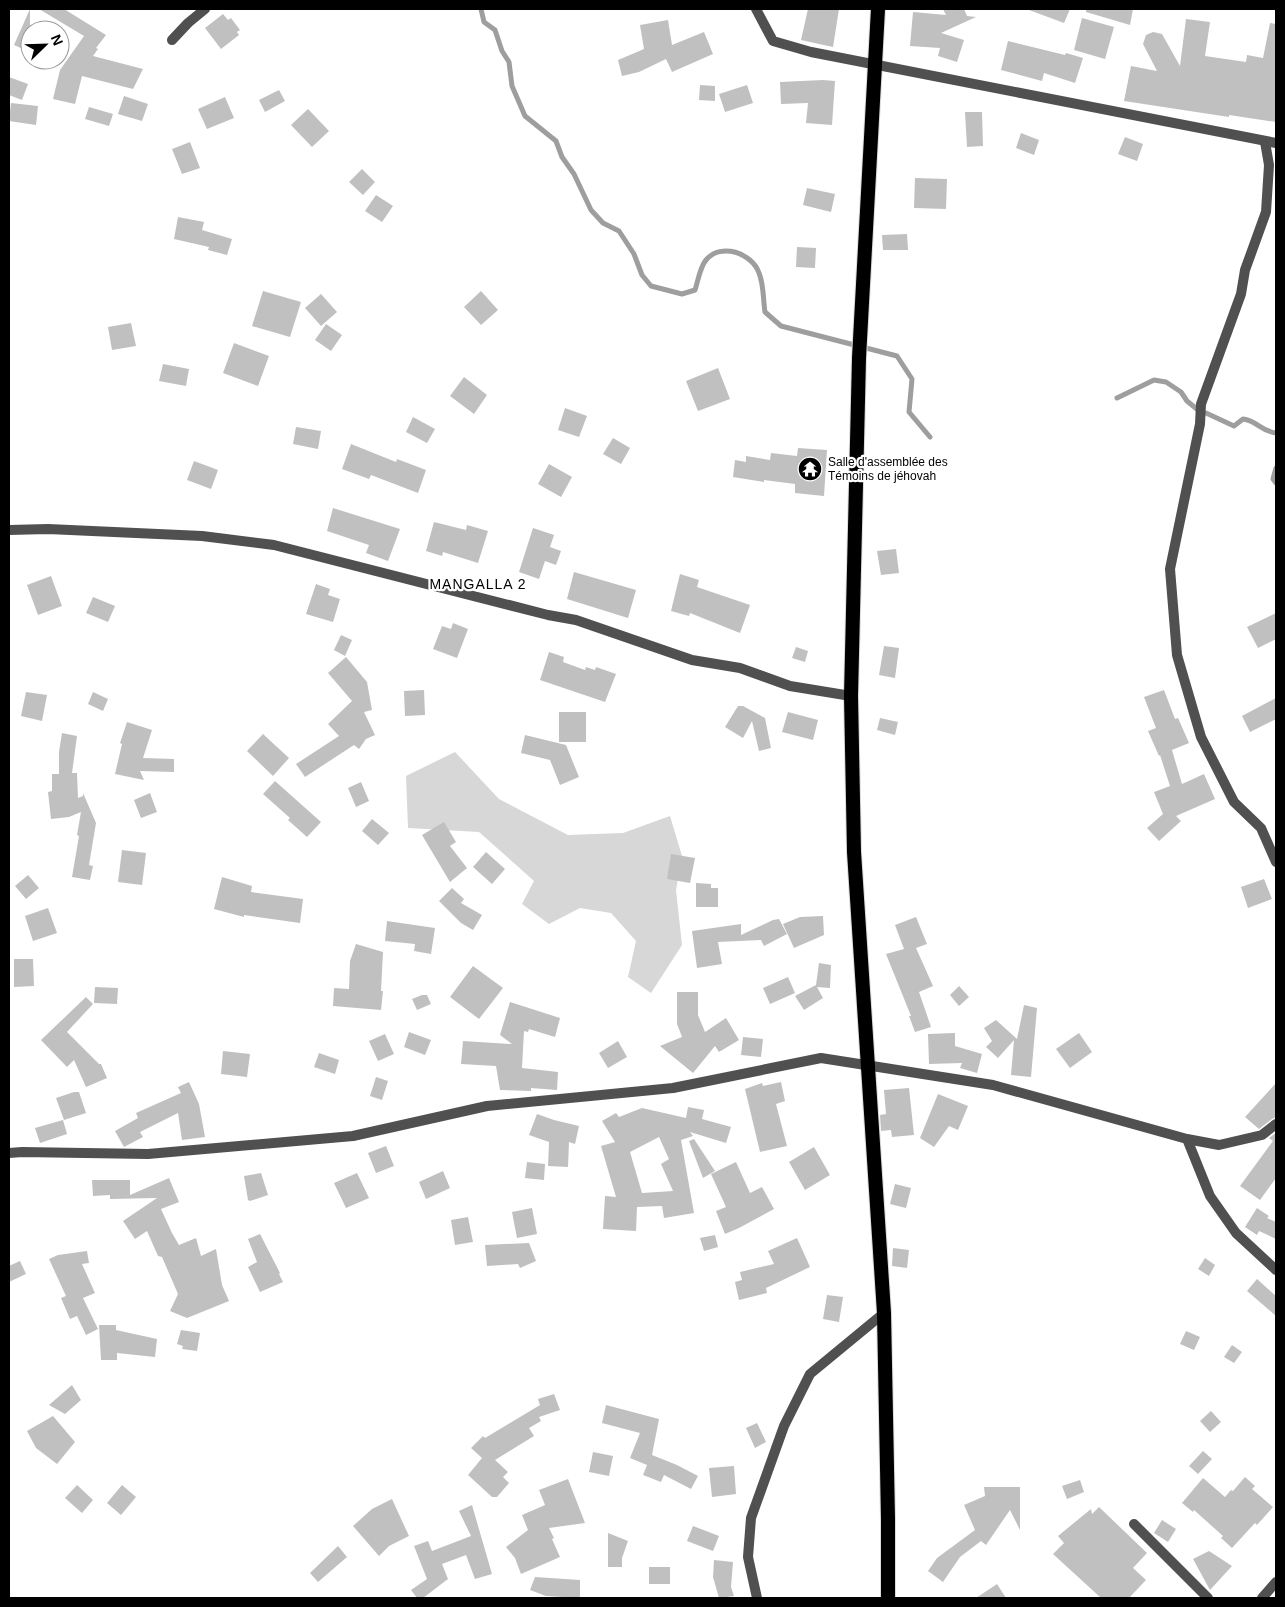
<svg xmlns="http://www.w3.org/2000/svg" width="1285" height="1607" font-family="Helvetica,sans-serif">
<style>
.green{fill:#d7d7d7}
.lines{fill:none;stroke-linecap:round;stroke-linejoin:round}
.stream{stroke:#9e9e9e;stroke-width:5}
.building{fill:#c0c0c0;fill-rule:evenodd}
.trunk-casing{stroke:#dbdbdb;stroke-width:16}
.minor{stroke:#505050;stroke-width:10}
.trunk{stroke:#000;stroke-width:14}
.labels{text-anchor:middle;stroke-width:4.5;stroke-linejoin:round;paint-order:stroke}
.poi-label{font-size:12px;fill:#000;stroke:#fff;text-anchor:start}
.neighbourhood-label{font-size:14px;letter-spacing:1px;fill:#000;stroke:#fff}
</style>
<rect width="100%" height="100%" fill="#fff"/>
<path class="green" d="M455 752 499 799 568 835 623 833 670 816 682 856 676 890 682 945 651 993 628 977 636 941 611 913 580 908 549 924 522 904 534 881 479 832 408 828 406 776Z"/>
<g class="lines">
<path class="stream" d="M481 9 484 22 495 30 502 51 509 62 512 86 525 116 556 141 562 157 574 174 591 210 603 223 619 231 634 254 642 275 651 286 682 294 695 290C698 281 700 267 706 260 721 242 752 253 759 273 764 285 763 300 765 312L781 326 897 356 912 379 909 412 930 437
M1117 398 1154 380 1166 382 1181 392 1187 401 1198 410
M1206 413 1234 426 1243 419C1258 421 1260 431 1276 433
M1276 468 1273 479 1276 483"/>
</g>
<path class="building" d="M30 9V52L14 45Z
M39 9H64L106 35 96 48 98 49 93 56 143 69 133 89 82 76 75 104 53 99 60 70 84 36Z
M808 9H839L833 47 801 40Z
M943 9H964L967 16 976 17 941 33 964 40 957 62 938 56 940 48 910 46 913 12 946 15Z
M1029 9H1070L1064 23 1029 10Z
M1086 9H1133L1130 25 1086 12Z
M223 14 228 20 231 18 240 30 237 32 239 35 221 49 205 28Z
M1082 18 1114 27 1105 59 1074 50Z
M1186 19 1210 22 1205 56 1246 62 1247 55 1263 58 1270 23 1276 24V122L1229 115V117L1124 101 1131 66 1157 71 1143 44 1146 35 1153 32 1162 34 1180 66Z
M668 20 672 45 704 32 713 54 672 72 666 59 639 72 622 76 618 60 644 49 640 25Z
M1008 41 1065 55 1066 53 1083 58 1075 83 1044 73 1042 81 1001 70Z
M9 77 28 84 22 100 9 95Z
M823 80 835 81 832 125 806 123 808 103 781 104 780 82Z
M700 85 715 86V101L699 100Z
M747 85 753 103 725 112 719 94Z
M279 90 285 101 265 112 259 100Z
M124 96 148 104 142 121 118 114Z
M225 97 234 118 207 129 198 109Z
M11 103 38 106 36 125 9 121Z
M89 107 113 114 109 126 85 119Z
M308 109 329 131 312 147 291 125Z
M965 112H982L983 146 967 147Z
M1021 133 1039 140 1034 155 1016 148Z
M1125 137 1143 144 1137 161 1118 154Z
M190 142 200 168 182 174 172 149Z
M362 169 375 182 363 195 349 182Z
M915 178 947 179 946 209 914 208Z
M807 188 835 194 831 212 803 205Z
M376 195 393 206 382 222 365 211Z
M178 217 204 222 202 230 232 239 227 255 208 250 209 247 174 239Z
M907 234 908 250H883L882 235Z
M797 247 816 248 815 268 796 267Z
M263 291 301 302 290 337 252 326Z
M481 291 498 310 481 325 464 307Z
M321 294 337 312 321 326 305 308Z
M131 323 136 346 112 350 108 327Z
M326 324 342 335 331 351 315 340Z
M234 343 269 356 258 386 223 373Z
M163 364 189 369 186 386 159 381Z
M718 368 730 399 698 411 686 381Z
M464 377 487 395 474 414 450 396Z
M565 408 587 416 579 437 558 430Z
M413 417 435 429 427 443 406 432Z
M296 427 321 431 318 449 293 444Z
M613 438 630 448 621 464 603 454Z
M351 444 396 462 397 459 426 470 418 493 371 475 369 479 342 469Z
M798 448 827 450 824 496 795 493V484L764 480V482L733 477 735 460 746 462V456L770 460 771 453 797 456Z
M194 461 218 470 211 489 187 480Z
M549 464 572 477 561 497 538 484Z
M333 508 400 529 388 561 366 553 369 545 327 531Z
M434 522 466 530 467 525 488 531 478 563 443 552 442 556 426 551Z
M533 528 554 535 550 547 561 551 556 565 545 561 539 579 519 572Z
M896 549 899 573 881 575 877 551Z
M574 572 636 590 628 618 567 599Z
M680 574 699 580 697 587 750 605 740 633 690 613 689 616 671 611Z
M51 576 62 606 38 615 27 585Z
M316 584 330 589 328 595 340 599 333 622 306 614Z
M93 597 115 606 108 622 86 613Z
M1276 613V639L1258 648 1247 627Z
M453 623 468 629 457 658 433 649 442 626 451 629Z
M341 635 352 640 345 656 334 650Z
M884 646 899 648 895 678 879 675Z
M796 647 808 651 805 662 792 658Z
M549 652 564 657 563 662 585 670 586 667 595 670 596 667 616 674 605 702 540 680Z
M346 657 367 682 372 710 364 712 375 735 366 739 359 749 354 745 305 777 296 764 339 736 328 724 352 701 328 673Z
M424 690 425 715 405 716 404 691Z
M1164 690 1175 719 1178 718 1189 743 1172 750 1182 784 1204 774 1215 799 1176 816 1181 821 1159 841 1147 828 1163 814 1154 792 1170 786 1160 755 1159 756 1148 731 1156 728 1144 697Z
M26 692 47 695 42 721 21 716Z
M93 692 108 699 103 711 88 704Z
M1276 698V719L1250 732 1242 716Z
M738 706H743L765 718 771 748 759 751 752 721 743 738 725 727Z
M559 712H586V742H559Z
M788 712 818 720 813 740 782 732Z
M880 718 898 722 895 735 877 730Z
M127 722 152 730 143 758 174 759V772L140 771 144 780 115 774 122 744 120 743Z
M62 733 77 736 72 773H77L78 798 83 796V793L96 823 89 865 93 866 90 880 72 877 79 836 77 835 81 812 69 817 51 819 48 792 52 791V774H59V752Z
M263 734 289 758 273 776 247 751Z
M525 735 566 745 579 777 560 785 550 760 521 753Z
M275 781 321 822 307 837 288 820 290 818 263 794Z
M361 782 369 801 356 807 348 788Z
M150 793 157 812 141 818 134 800Z
M372 819 389 833 378 845 362 831Z
M444 822 456 842 450 846 467 868 450 882 422 835Z
M122 850 146 853 142 885 118 882Z
M486 852 505 869 492 884 473 867Z
M671 854 695 858 690 883 667 879Z
M28 875 39 888 26 899 15 886Z
M222 877 252 886 251 892 303 899 300 923 244 915V917L214 909Z
M1264 879 1272 899 1248 908 1241 887Z
M696 883 711 884V888H718V907H696Z
M452 888 464 899 461 903 482 915 473 930 461 923 439 901Z
M48 908 57 933 33 941 25 916Z
M823 916 824 935 794 948 783 924 800 917Z
M916 917 927 944 916 948 933 986 919 992 931 1027 915 1032 909 1016H911L886 954 904 949 895 925Z
M779 919 787 934 764 946 761 940 718 942 722 964 697 968 692 931 741 924V935L773 920Z
M387 921 435 928 431 954 414 951 415 944 385 941Z
M356 944 383 952 381 991H383L381 1010 333 1006 334 988 349 989 350 961Z
M14 959H33L34 986 14 987Z
M819 963 831 965 830 988 817 987 823 998 804 1010 795 996 816 985Z
M473 966 503 988 479 1019 450 997Z
M788 977 795 993 770 1004 763 988Z
M959 986 969 997 959 1006 950 995Z
M95 987 118 988 117 1004 94 1003Z
M677 992H698V1015L705 1032 726 1018 739 1040 719 1052 715 1046 693 1073 660 1046 682 1037 677 1024Z
M422 995H427L431 1004 417 1010 412 999Z
M86 997 93 1004 67 1032 99 1064H101L107 1078 86 1087 74 1060 67 1067 41 1040Z
M510 1002 560 1018 555 1037 529 1029 528 1032 524 1031 522 1068 558 1072 557 1090 531 1088V1091L500 1090 496 1066 461 1064 463 1041 512 1044 500 1035Z
M1024 1005 1037 1008 1031 1077 1011 1075 1014 1040 998 1058 986 1047 992 1041 984 1028 996 1020 1017 1039Z
M409 1032 431 1040 425 1055 404 1047Z
M955 1033V1046L982 1054 977 1073 960 1068 962 1063 929 1064 928 1034Z
M1079 1033 1092 1052 1070 1068 1056 1049Z
M385 1034 394 1054 378 1061 369 1041Z
M743 1037 763 1039 761 1057 741 1055Z
M618 1041 627 1057 608 1068 599 1053Z
M223 1051 250 1054 247 1077 221 1074Z
M319 1053 339 1060 335 1074 314 1067Z
M376 1077 388 1081 382 1100 370 1096Z
M189 1082 199 1104 205 1137 182 1140 178 1113 140 1132 143 1137 124 1147 115 1131 138 1118 136 1113 181 1093 178 1087Z
M781 1082 785 1101 776 1104 787 1146 760 1152 745 1089 762 1083 763 1086Z
M1276 1083V1117L1272 1119 1259 1129 1245 1117Z
M909 1088 914 1135 892 1137 891 1130 881 1131 880 1115 886 1114 884 1090Z
M74 1092H79L86 1113 64 1120 56 1098Z
M938 1094 968 1106 958 1130 949 1126 934 1147 920 1138Z
M688 1107 704 1110 702 1119 731 1127 726 1143 690 1132 693 1136 681 1140 694 1213 664 1218 662 1206 637 1207 636 1231 603 1229 605 1196 616 1197 601 1146 615 1142 602 1121 616 1113 619 1117 642 1108 686 1118ZM659 1137 669 1159 661 1164 673 1191 642 1193 630 1152Z
M537 1114 554 1120 579 1126 575 1144 569 1142 568 1167 548 1166 549 1142 529 1135Z
M63 1120 67 1134 40 1143 35 1128Z
M1276 1133V1178L1260 1200 1240 1186 1273 1141 1269 1138Z
M694 1139 715 1171 703 1178 689 1141Z
M386 1146 394 1166 376 1173 368 1153Z
M814 1147 830 1175 805 1190 789 1162Z
M527 1162 545 1164 544 1180 525 1178Z
M736 1162 750 1193 762 1187 774 1209 739 1228 725 1234 716 1211 726 1207 711 1174Z
M443 1171 450 1188 426 1199 419 1182Z
M261 1173 268 1195 250 1201 248 1200 244 1176Z
M357 1173 369 1198 346 1208 334 1183Z
M169 1178 179 1202 161 1209 172 1233 179 1245 196 1238 201 1256 216 1249 222 1285 229 1301 187 1318 170 1311 178 1294 162 1257 158 1256 147 1231 135 1239 123 1221 157 1198 110 1199V1195L93 1196 92 1180H130V1195Z
M895 1184 911 1188 906 1208 890 1204Z
M532 1208 537 1234 517 1238 512 1212Z
M1257 1208 1269 1216 1267 1218 1276 1222V1239L1259 1231 1257 1235 1245 1227Z
M468 1217 473 1242 455 1245 451 1220Z
M260 1234 280 1273 279 1274 283 1282 260 1292 248 1267 257 1262 248 1239Z
M715 1235 718 1247 704 1251 700 1238Z
M797 1238 810 1267 766 1288 767 1293 739 1300 735 1282 742 1280 740 1272 774 1264 768 1251Z
M529 1243 536 1261 520 1268 518 1264 487 1266 485 1245Z
M893 1248 909 1250 907 1268 892 1266Z
M87 1251 89 1263 82 1264 95 1293 83 1298 98 1329 86 1335 77 1316 70 1319 61 1298 66 1296 49 1259 58 1255Z
M1205 1258 1215 1265 1209 1276 1198 1269Z
M20 1261 26 1274 9 1282V1266Z
M1257 1279 1276 1296V1316L1247 1291Z
M827 1295 843 1297 839 1322 823 1319Z
M99 1325H116V1330L157 1339 155 1357 117 1353V1360H101Z
M181 1330 200 1333 197 1351 182 1349 183 1346 177 1344Z
M1186 1331 1200 1337 1194 1350 1180 1344Z
M1232 1345 1242 1352 1234 1363 1224 1357Z
M72 1385 81 1400 65 1414 49 1405Z
M554 1394 560 1410 539 1417 541 1421 529 1428 534 1436 495 1460 508 1472 503 1477 509 1483 497 1497H492L468 1475 482 1458 471 1448 483 1436 485 1438 540 1405 538 1399Z
M606 1405 659 1419 652 1455 677 1465 698 1476 691 1489 664 1475 661 1482 643 1475 647 1465 630 1458 640 1433 602 1423Z
M1211 1411 1221 1422 1210 1432 1200 1421Z
M53 1416 75 1442 57 1464 36 1448 27 1431Z
M757 1423 766 1442 755 1448 746 1428Z
M1203 1451 1212 1459 1198 1474 1189 1466Z
M593 1452 613 1456 609 1476 589 1472Z
M734 1466 736 1494 712 1497 709 1468Z
M1245 1477 1255 1486 1252 1489 1273 1507 1257 1525 1255 1523 1232 1548 1221 1538 1223 1536 1194 1510 1193 1512 1182 1503 1203 1478 1225 1497 1231 1490 1233 1491Z
M568 1479 585 1523 549 1528 554 1538 552 1539 560 1557 521 1574 515 1558 506 1547 528 1530 522 1515 545 1505 539 1490Z
M1080 1480 1084 1492 1067 1499 1062 1486Z
M77 1485 93 1500 82 1513 65 1498Z
M122 1485 136 1497 121 1515 107 1503Z
M984 1487H1020V1530L1010 1510 986 1545 981 1541 960 1557 943 1582 928 1571 937 1558 975 1530 964 1505 985 1496Z
M392 1499 409 1536 389 1546 379 1556 353 1526 372 1509Z
M472 1505 492 1574 475 1579 466 1555 442 1564 448 1579 423 1598H417L411 1590 427 1579 414 1546 428 1541 432 1551 471 1536 459 1511Z
M1099 1507 1147 1553 1133 1568 1146 1580 1129 1598H1101L1053 1554 1064 1543 1058 1536 1091 1509 1092 1514Z
M1162 1520 1176 1529 1168 1542 1154 1533Z
M693 1526 719 1536 713 1551 687 1541Z
M608 1533 628 1541 622 1558V1567H608Z
M338 1546 347 1557 318 1582 310 1573Z
M1209 1551 1232 1566 1210 1590 1193 1559Z
M714 1560 733 1562 731 1587 734 1596 719 1598 713 1577Z
M649 1567H670V1584H649Z
M535 1577 580 1580V1598L546 1596 530 1590Z
M997 1584 1006 1598H976Z"/>
<g class="lines">
<g class="trunk-casing">
<path id="trunk" d="M878 9 859 358 851 696 854 852 884 1313 888 1519V1598"/>
</g>
<path class="minor" d="M756 9 773 41 811 52 1276 143
M172 40 188 23 205 9
M1265 142 1269 165 1266 212 1245 270 1241 294 1201 404 1200 424 1170 569 1177 655 1201 737 1234 802 1261 828 1276 862
M9 530 48 529 202 536 274 545 548 615 576 620 692 660 740 668 790 686 851 696
M1187 1139 1210 1196 1236 1233 1276 1270
M9 1153 22 1152 148 1154 353 1136 487 1106 673 1088 821 1058 993 1085 1187 1139 1219 1145 1262 1135 1276 1124
M1134 1524 1208 1598
M757 1598 748 1557 751 1518 784 1426 810 1374 884 1313
M1262 1598 1276 1582"/>
<use href="#trunk" class="trunk"/>
</g>
<defs>
<g id="temple-disc" transform="scale(1.25)"><circle r="9.5" fill="#000" stroke="#fff"/><path d="M0-6L5-2H3V0L6.5 2.5H4V6H1.5V3h-3V6H-4V2.5H-6.5L-3 0V-2H-5Z" fill="#fff"/></g>
</defs>
<g fill-rule="evenodd">
<use href="#temple-disc" x="810" y="469"/>
</g>
<g class="labels">
<g class="poi-label">
<text x="828" y="466">Salle d'assemblée des<tspan x="828" dy="14">Témoins de jéhovah</tspan></text>
</g>
<g class="neighbourhood-label">
<text x="478" y="589">MANGALLA 2</text>
</g>
</g>
<rect width="1285" height="1607" fill="none" stroke="#000000" stroke-width="20"/>
<g transform="translate(45 45) rotate(67)"><circle r="24" fill="#ffffff" stroke="#999999"/>
<path d="M0-4L9 19L0 12L-9 19Z" fill="#000000"/>
<text y="-8" font-size="14" font-weight="bold" text-anchor="middle" fill="#000000">N</text>
</g>
</svg>
